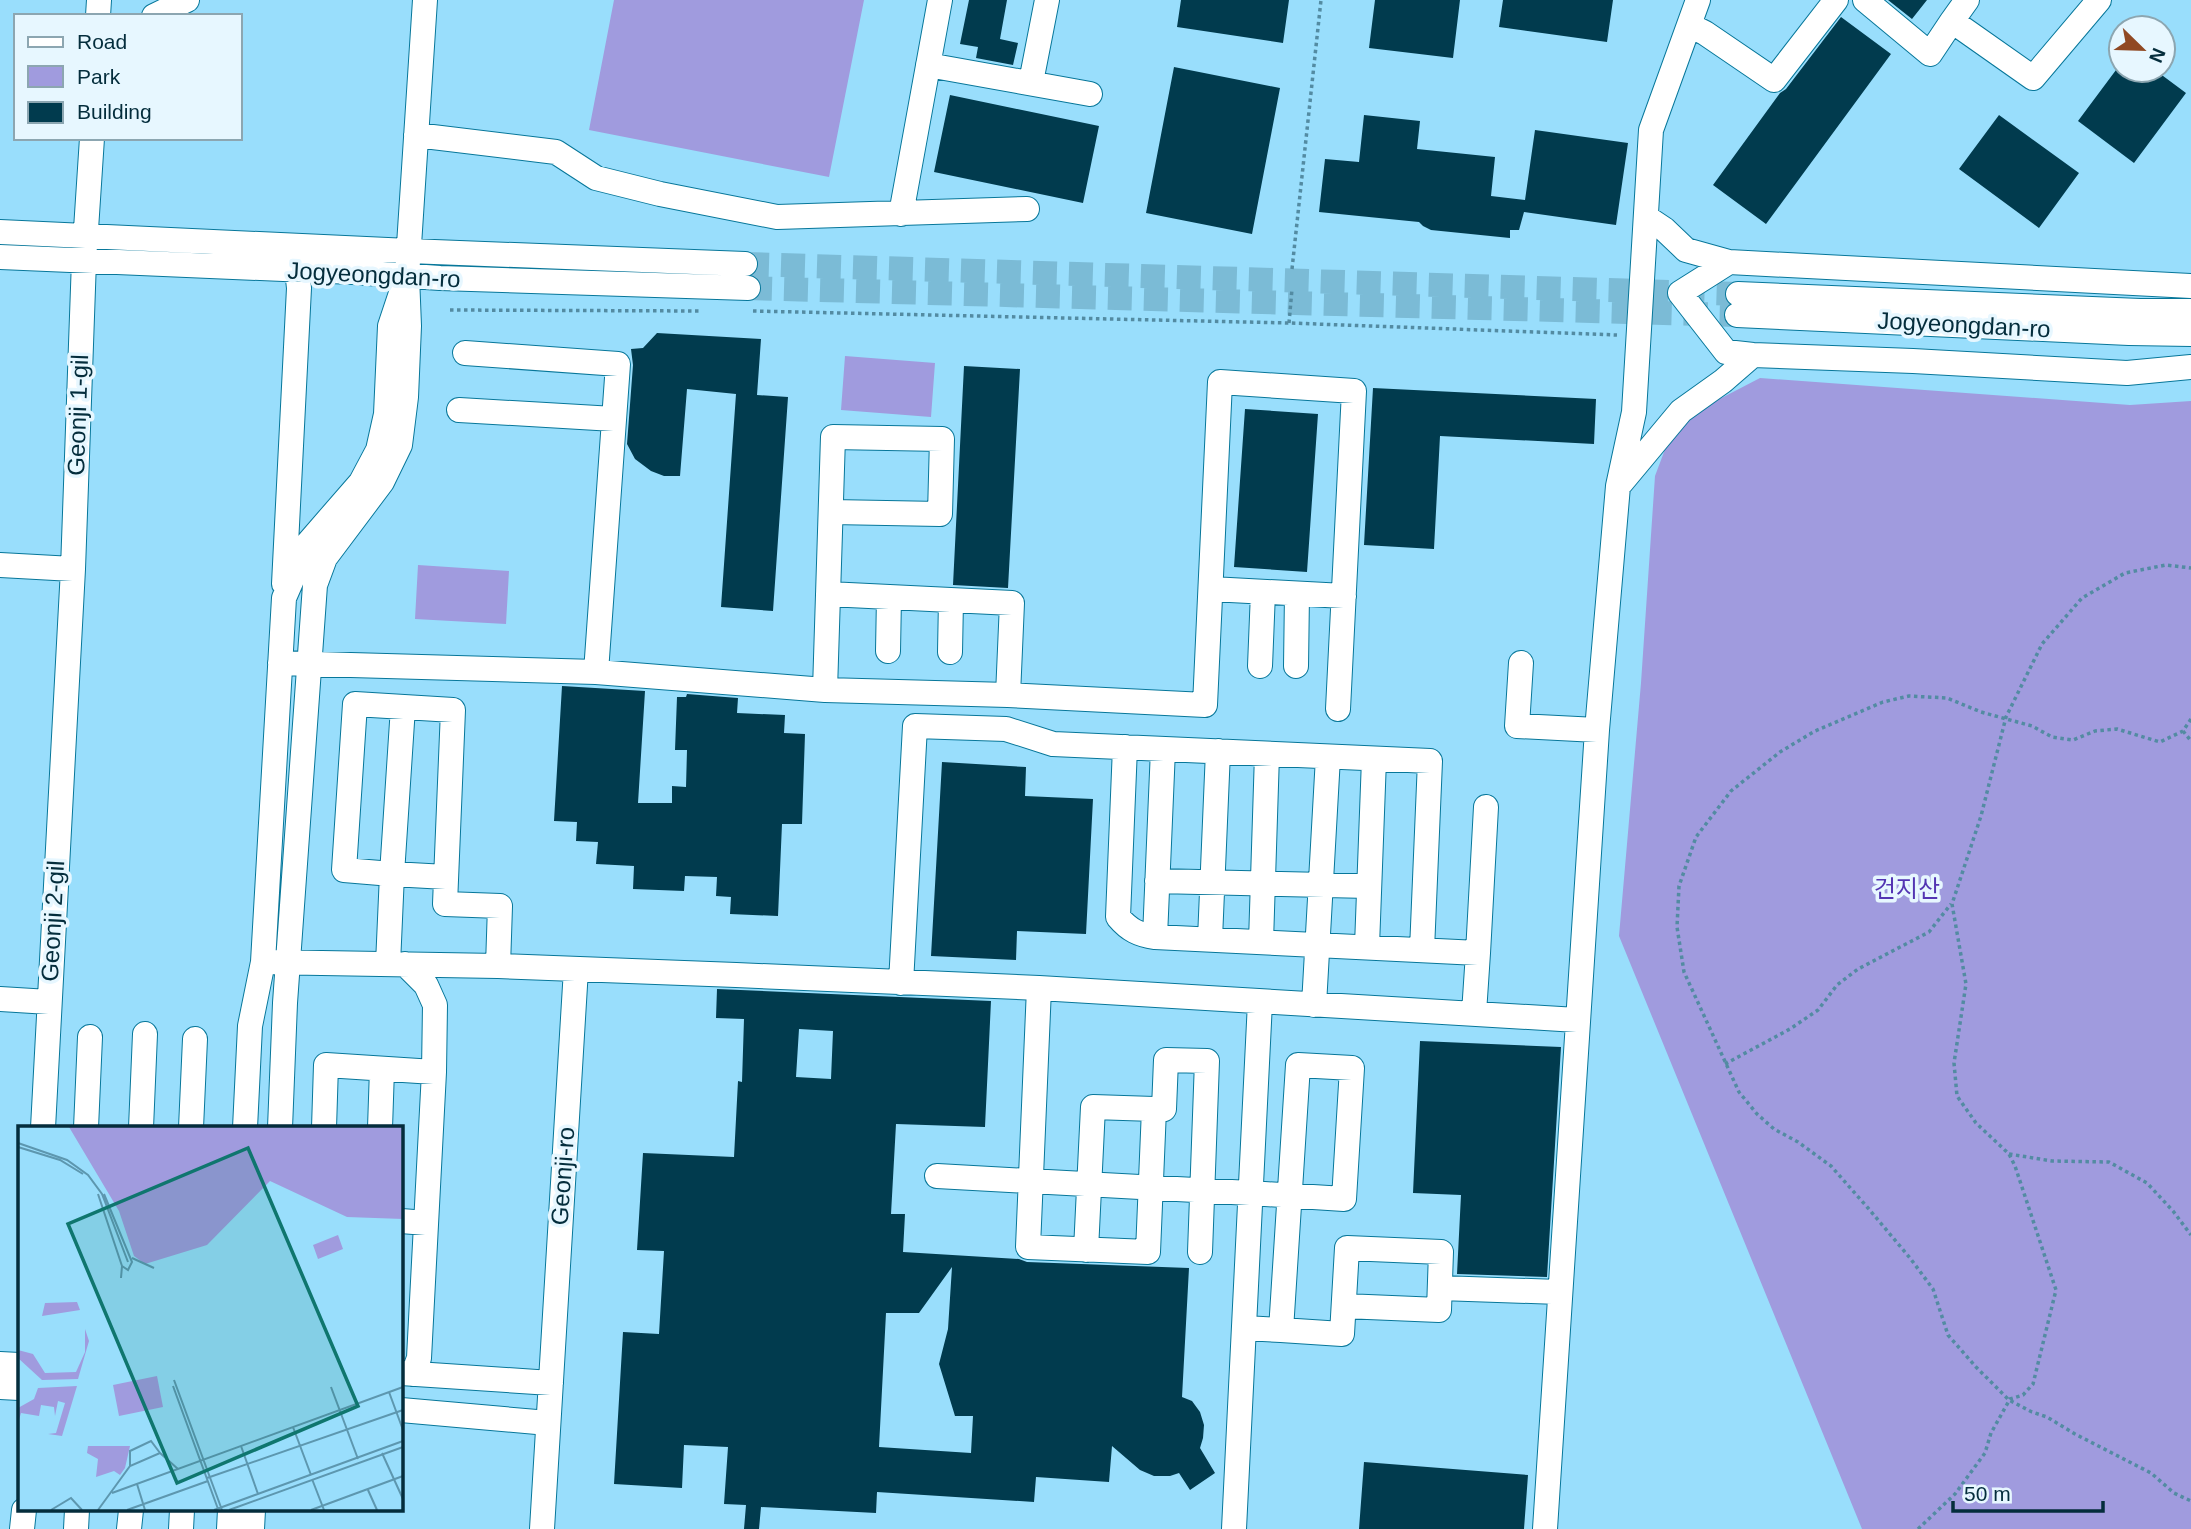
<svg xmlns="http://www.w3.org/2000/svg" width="2191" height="1529" font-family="Helvetica,'Noto Sans KR',sans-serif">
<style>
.green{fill:#a09bde}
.building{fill:#013b4e;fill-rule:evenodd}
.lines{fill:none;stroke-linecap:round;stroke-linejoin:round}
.minor-tunnel{stroke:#7bbbd6;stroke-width:24;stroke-dasharray:24 12;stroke-linecap:butt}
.minor-casing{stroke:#07779a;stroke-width:26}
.path{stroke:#538ba2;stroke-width:3.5;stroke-dasharray:3.5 3.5;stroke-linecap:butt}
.minor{stroke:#fff;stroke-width:24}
.labels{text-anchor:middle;stroke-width:7;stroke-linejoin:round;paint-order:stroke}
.street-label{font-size:24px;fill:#042d3c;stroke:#e7f7ff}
.park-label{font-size:24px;fill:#5335b3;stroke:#e7f7ff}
.inset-road{fill:none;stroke:#5d97af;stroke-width:2}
.view{fill:#0f766e;fill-opacity:0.15;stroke:#0f766e;stroke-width:3.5}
.inset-edge{fill:none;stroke:#042d3c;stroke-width:3.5}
</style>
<rect width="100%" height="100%" fill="#99defc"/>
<path class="green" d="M614 0H864L829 177 589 130Z
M845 356 935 363 931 417 841 410Z
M1760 378 2130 405 2191 401V1529H1862L1619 936 1641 683 1655 476 1670 436 1708 405Z
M418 565 509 571 506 624 415 619Z"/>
<path class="building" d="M969 0H1007L1000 39 1018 43 1013 65 976 58 978 47 960 44Z
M1181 0H1289L1283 43 1177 27Z
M1375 0H1460L1453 58 1369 48Z
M1503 0H1613L1607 42 1499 27Z
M1888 0H1927L1912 19Z
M1841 17 1891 54 1766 224 1713 185 1780 93 1786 89Z
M1174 67 1280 88 1252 234 1146 213Z
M2116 70H2155L2186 93 2134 163 2078 121Z
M950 95 1099 126 1083 203 934 172Z
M1364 115 1420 121 1417 149 1495 157 1491 196 1525 200 1535 130 1628 143 1616 225 1524 212 1519 230H1510V238L1431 230 1423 226 1419 222 1319 212 1325 159 1359 162Z
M1999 115 2079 173 2039 228 1959 169Z
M657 333 761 339 757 395 788 397 773 611 721 607 736 394 687 389 680 476H664L651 471 635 459 627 444 633 365 631 349 643 348Z
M964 366 1020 369 1008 588 953 585Z
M1373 388 1596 399 1594 444 1440 436 1434 549 1364 545Z
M1245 409 1318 414 1307 572 1234 567Z
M562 686 645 691 638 803H672V786L686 787 687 750H675L677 697H686L687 694 738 698 737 713 785 715 784 733 805 734 802 824H782L778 916 730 914 731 897 716 896 717 877 685 876 684 891 633 889 634 866 596 864 598 842 576 841 577 822 554 821Z
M942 762 1026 767 1025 796 1093 799 1086 934 1017 931 1016 960 931 956Z
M717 989 991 1001 985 1127 896 1124 891 1214H905L903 1252 1019 1259 1027 1262 1189 1268 1182 1397 1192 1401 1200 1412 1204 1425 1203 1438 1200 1448 1215 1473 1190 1490 1179 1473 1170 1476H1154L1140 1470 1112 1446 1109 1482 1036 1477 1034 1502 877 1492 876 1513 761 1507 759 1529H744L746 1505 724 1504 728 1447 684 1445 682 1488 614 1484 623 1332 659 1334 664 1251 637 1250 643 1153 734 1157 738 1081 742 1082 744 1019 716 1018ZM799 1029 833 1031 831 1079 796 1077ZM952 1267 948 1329 939 1364 955 1416H973L971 1453 879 1447 886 1313H919Z
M1420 1041 1561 1047 1547 1277 1457 1274 1461 1195 1413 1193Z
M1364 1462 1528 1475 1524 1529H1359Z"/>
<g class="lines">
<path class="minor-tunnel" d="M745 264 1738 294
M748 288 1737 315"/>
<g class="minor-casing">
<path id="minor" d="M1865 0 1930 54 1952 21 2033 78 2099 0
M98 16 99 0
M154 16 187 0
M1952 21 1967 0
M1689 25 1705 33 1774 80 1836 0
M928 65 1090 94
M1031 82 1047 0
M416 135 556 152 596 178 660 194 777 217 1027 209
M901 214 940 0
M1646 217 1664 229 1686 250 1729 262 2191 286
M0 232 409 251 745 264
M0 257 353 272 440 278 748 288
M1680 293 1726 352 1753 355 1913 361 2127 373 2191 367
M1680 293 1729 262
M1738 294 2140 311H2191
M1737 315 2129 333 2191 334
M465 353 618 364 596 672
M459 410 614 419
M1621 483 1681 411 1723 381 1753 355
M0 565 73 569
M284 584 299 288 297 270
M1211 589 1344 596
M828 594 1012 603 1008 695
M888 651 889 597
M950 652 951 600
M280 663 596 672 825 690 1008 695 1205 705 1220 382 1354 391 1338 709
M1521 663 1517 726 1597 730
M1260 666 1263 592
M1296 666 1297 594
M825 690 833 437 942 439 940 514 832 512
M403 707 392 874 446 877
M1125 747 1118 917C1129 930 1139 935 1155 937
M1163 749 1155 937 1478 953 1486 807
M1157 881 1369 886
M1210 939 1218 751
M1261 942 1267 754
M1367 946 1374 759
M263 962 498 966 736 975 1039 988 1577 1020
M388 964 392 874 344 870 355 704 453 710 445 904 500 906 498 966
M405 964 426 985 435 1005 434 1072 419 1358 413 1374
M901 983 915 726 1006 729 1053 744 1430 761 1422 950
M1039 988 1028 1247 1148 1252 1154 1109 1093 1107 1086 1250
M0 999 49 1002
M1314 1005 1328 757
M1474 1013 1478 953
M1154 1109H1164L1166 1060 1207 1061 1200 1252
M43 1128 73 569 84 260 92 138
M86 1128 90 1037
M141 1128 145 1034
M191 1128 195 1039
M245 1128 250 1026 263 962 284 598 308 543 361 482 378 450 386 414 390 326 402 290
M280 1128 285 1003 315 585 325 558 382 482 400 445 406 397 409 326 407 276 425 0
M324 1128 326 1065 434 1072
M380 1128 382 1069
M937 1176 1250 1193 1344 1199 1352 1068 1298 1065 1281 1330 1244 1328
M401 1221 426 1223
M1440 1288 1559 1292
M1281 1330 1342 1334 1347 1248 1441 1252 1439 1310 1344 1306
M0 1364 19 1365
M401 1373 551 1383
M0 1387 19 1388
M401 1410 548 1423
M22 1529 24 1510
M76 1529 77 1510
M129 1529 131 1510
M181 1529 182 1510
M229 1529 230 1510
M252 1529 253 1510
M542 1529 576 969
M1234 1529 1260 1002
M1545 1529 1597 730 1618 486 1634 412 1651 130 1698 0"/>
</g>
<path class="path" d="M1292 269 1321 0
M450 310 700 311
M753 311 1289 323 1617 335
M1289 323 1292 289
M2191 719 2183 731 2160 742 2117 729 2095 731 2073 740 2052 737 2032 726 1981 712 1947 698 1909 696 1883 702 1815 731 1780 752 1731 791 1696 837 1679 886 1677 927 1684 972 1739 1092 1757 1114 1774 1129 1798 1142 1831 1166 1868 1208 1910 1258 1933 1289 1948 1335 1976 1367 2009 1400 2032 1412 2047 1417 2075 1434 2151 1473 2174 1493 2191 1501
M2183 731 2191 741
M1725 1064 1790 1029 1818 1010 1837 985 1858 969 1929 932 1951 904
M2009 1154 2052 1161 2109 1162 2147 1183 2173 1211 2191 1235
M1918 1529 1955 1494 1985 1453 1991 1433 2010 1399 2023 1395 2033 1384 2056 1290 2015 1166 2009 1154 1976 1123 1957 1096 1954 1063 1966 984 1952 904 1981 816 2006 717 2042 644 2082 598 2125 573 2166 565 2191 568"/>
<use href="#minor" class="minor"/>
</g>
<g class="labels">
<g class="street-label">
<text transform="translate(374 275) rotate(3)" y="8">Jogyeongdan-ro</text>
<text transform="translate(1964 325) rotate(3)" y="8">Jogyeongdan-ro</text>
<text transform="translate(78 415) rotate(-88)" y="8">Geonji 1-gil</text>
<text transform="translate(53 921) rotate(-87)" y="8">Geonji 2-gil</text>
<text transform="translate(563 1176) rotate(-86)" y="8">Geonji-ro</text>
</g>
<g class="park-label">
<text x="1907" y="897">건지산</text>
</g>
</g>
<g transform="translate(18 1126)">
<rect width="385" height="385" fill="#99defc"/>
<path d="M51 1H385V93L329 91 252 55 189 119 127 138 116 130 101 85ZM320 109 325 123 300 133 295 119ZM59 176 62 184 24 190 27 177ZM67 203 71 215 60 253 24 254 0 232V224L15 228 27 247 58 246 67 226ZM139 250 145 281 101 290 95 259ZM59 260 44 310 30 308 38 307 47 277 40 275 37 290 36 281 23 279 21 290 3 287 0 297V282L16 273 20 262ZM70 320H112L107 342 102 349 96 345 78 351 80 333 69 327Z" fill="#a09bde"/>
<path class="inset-road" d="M0 17 49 34 70 49 84 68 110 136M0 21 42 34 65 48M80 68 104 140 103 152M86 68 114 136 110 144 104 140M114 132 136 142M156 254 204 384M155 260 200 383M313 261 340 333M371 266 385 304M275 301 293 349M223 320 240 368M364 327 385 373M112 340V325L133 315 142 327M189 352 385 284M294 353 306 384M119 358 127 384M350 364 359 384M94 367 385 261M33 384 53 372 64 384M80 384 112 340 142 327 160 343M109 384 190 355M196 384 385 315M211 384 385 321M293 384 385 350"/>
<path class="view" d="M230 22 340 280 159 357 50 98Z"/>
<rect width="385" height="385" class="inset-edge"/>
</g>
<rect x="14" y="14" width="228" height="126" fill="#e7f7ff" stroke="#8ca6b1" stroke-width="2"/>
<rect x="28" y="37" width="35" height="10" fill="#ffffff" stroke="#8ca6b1" stroke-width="2"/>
<text x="77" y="49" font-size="21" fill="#042d3c">Road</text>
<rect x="28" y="66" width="35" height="21" fill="#a09bde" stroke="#8ca6b1" stroke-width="2"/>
<text x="77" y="84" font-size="21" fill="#042d3c">Park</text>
<rect x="28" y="102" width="35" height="21" fill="#013b4e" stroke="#8ca6b1" stroke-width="2"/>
<text x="77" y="119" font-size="21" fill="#042d3c">Building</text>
<g transform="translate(2142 49) rotate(113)"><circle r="33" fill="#e7f7ff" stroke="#8ca6b1" stroke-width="2"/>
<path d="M0-5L12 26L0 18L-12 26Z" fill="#904923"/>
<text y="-10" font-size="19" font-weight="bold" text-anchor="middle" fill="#042d3c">N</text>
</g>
<path d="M1953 1501v10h150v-10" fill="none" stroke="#042d3c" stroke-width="3.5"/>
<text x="1964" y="1501" font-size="21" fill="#042d3c" stroke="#e7f7ff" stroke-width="5" paint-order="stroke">50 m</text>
</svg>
